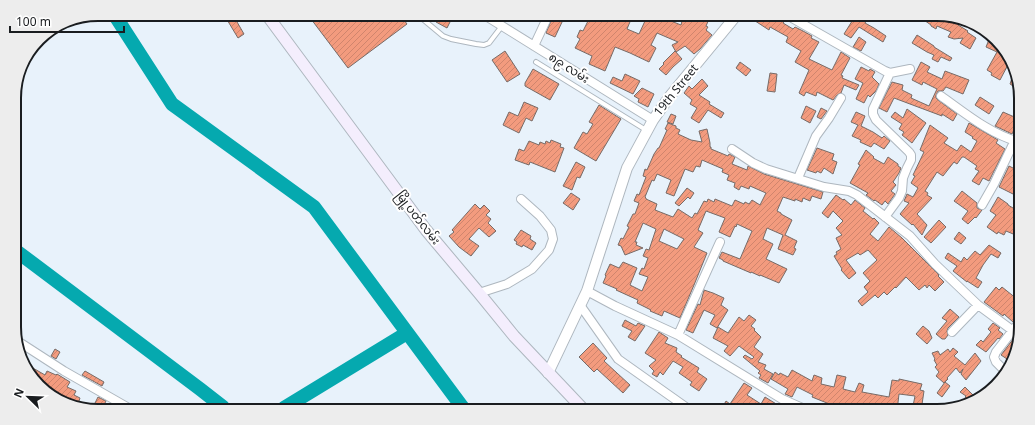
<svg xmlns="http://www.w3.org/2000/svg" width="1035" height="425" font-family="'Noto Sans','Noto Sans Myanmar',sans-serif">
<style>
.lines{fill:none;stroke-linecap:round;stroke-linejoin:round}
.river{stroke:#05a9af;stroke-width:14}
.building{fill:url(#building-hatch);stroke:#776b67;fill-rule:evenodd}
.service-casing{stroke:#aeb7bf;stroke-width:6}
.minor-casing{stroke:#aeb7bf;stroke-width:10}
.tertiary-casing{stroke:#aeb7bf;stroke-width:12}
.secondary-casing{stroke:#aeb7bf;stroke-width:13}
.service{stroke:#fff;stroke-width:4}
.minor{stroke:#fff;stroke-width:8}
.tertiary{stroke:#fff;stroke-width:10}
.secondary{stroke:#f4eefd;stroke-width:11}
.labels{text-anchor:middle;stroke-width:4;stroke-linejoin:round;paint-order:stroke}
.street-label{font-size:12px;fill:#1a1d20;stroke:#fff}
.rim{fill:none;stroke:#1a1d20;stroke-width:2}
</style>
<defs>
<pattern id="building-hatch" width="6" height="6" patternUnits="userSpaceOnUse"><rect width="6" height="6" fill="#f39b7e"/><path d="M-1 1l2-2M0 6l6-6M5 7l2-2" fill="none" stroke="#d0856d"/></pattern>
</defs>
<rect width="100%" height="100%" fill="#e8f2fb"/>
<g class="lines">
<path class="river" d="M114 14 172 104 314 207 463 408
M15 250 200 389 223 407
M284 408 407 333"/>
</g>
<path class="building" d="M231 15H233L244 34 238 38 226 18Z
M308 15 401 16 407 24 348 68Z
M439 16H453L447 28 436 22Z
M553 16 563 20 555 37 546 33Z
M590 17H632L627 29 639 34 645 21 634 17H661L681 25 683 17H710L706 26 708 27 706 30 712 35 700 49 694 54 685 46 676 52 672 45 678 42 657 33 651 45 656 48 649 62 630 53 615 47 605 71 589 64 592 56 575 48 580 39 577 37 580 30 583 31Z
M749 17 787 18 783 23 793 29 795 27 803 31 812 36 811 38 819 42 809 59 832 70 841 52 850 58 841 75 843 76 842 78 859 85 856 90 844 85 841 93 837 95 833 100 817 92 816 96 806 92 804 96 799 93 809 70 795 62 801 51 786 42 788 37 770 27 769 30Z
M854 18H868L865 23 874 28 886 36 883 42 859 27 851 38 844 34Z
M921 18H948L959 22 958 25 968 31 967 32 976 38 970 49 960 43 963 38 954 39 948 37 951 32 937 26 936 29 931 26V25Z
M917 35 934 46V47L952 58 950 61 941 57 938 62 932 59 934 55 927 52 912 43Z
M859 37 866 42 861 51 853 47Z
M990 37 1004 47 1010 61 1000 80 991 75 992 73 987 70 997 52 986 47Z
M505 51 520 74 507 82 492 60Z
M675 51 682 59 673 67 666 75 659 69 664 64 663 63Z
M740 62 751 70 746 76 736 68Z
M921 62 930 67 927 72 942 79 945 71 969 80 963 94 946 87 943 91H938L936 95V98L938 100 957 114 953 121 942 114V116L894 98 887 112 879 108 892 82 903 85 902 90 912 95 911 98 929 106 937 89 923 82 922 85 912 80Z
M861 67 869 71 870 69 875 72 872 77 879 84 876 91 870 97 868 95 864 103 856 99 863 83 855 79Z
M533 69 559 84 550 100 525 86V83Z
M770 73 777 74 775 92 767 91Z
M625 74 640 81 633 94 610 83 613 77 622 81Z
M1012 78 1018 80 1019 83 1016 88 1010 84Z
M702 79 708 86 699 95 710 102 709 104 724 113 721 118 708 110 699 123 691 118 697 108 690 104 692 100 684 93 689 86 692 89Z
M642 88 654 94 648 107 638 102 639 99 634 96Z
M980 97 994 106 989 114 975 105Z
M524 102 538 108 532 121 526 118 519 133 503 125 509 112 518 116Z
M599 105 621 119 596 161 574 148 583 132 587 134 593 124 589 122Z
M806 106 816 111 810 123 801 118Z
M821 108 827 111 821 119 817 117Z
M907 109 926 123 912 143 902 135 904 132 899 129 902 124 891 117 895 112 903 118Z
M856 112 865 116 861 126 873 132 882 138 884 136 890 141 884 149 874 143 871 147 860 142 861 140 852 136 858 125 851 122Z
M1003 112 1019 119 1012 134 995 126Z
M671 114 676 116 673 124 667 122Z
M668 123 676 126V128L680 130 678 134 691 140 702 142 699 131 707 129 710 143V147H711V149L728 156 729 154 735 157 732 164 747 170 748 166 764 174 823 192 821 199 812 196 810 201 803 198 802 202 795 199V201L783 197 777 211 781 213V214L792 220 785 235 797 241 794 248 796 249 793 255 778 249 783 235 767 228 763 239 773 244 766 259 787 269 779 283 760 275V276L751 272V273L723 261V260L719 258 722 252 740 259 752 231 737 224 736 227 735 226 730 237 719 232 725 218 706 211 698 230 703 233 694 247 707 253 694 285 680 318 664 311 662 316 650 311 651 310 637 303 638 300 616 290 617 289 603 283 606 276 605 275 610 264 619 268 623 262 637 268 630 285 642 291 648 277 639 274 642 268 644 269 648 258 643 256 646 249 649 250 656 229 643 223 635 242H637L636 245 643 248 625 255 621 246 618 245 621 238 623 239 629 227 627 226 633 214H635L639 203 634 201 637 194 639 195 646 177 643 176 645 169 647 170 654 154 658 148H659L667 130 665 129ZM702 160 723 169 722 172 729 175 727 180 735 183 734 187 739 190 741 186 749 189 750 186 766 193 760 205 752 200 749 204 745 202 744 204 735 200 732 206 715 199 714 202 708 199 707 202 704 201 697 214 695 213 692 218 678 209 673 217 655 210 657 204 646 199V198L645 197 652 180 654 181 657 174 671 180 666 193 674 196 685 169 693 172 696 166 700 167ZM664 229 684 239 677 249 659 241Z
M969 123 998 140 996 143 1005 149 989 181 983 178 979 185 972 181 979 171 975 169 977 166 964 157H962L957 164 954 162 943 176 937 172 925 191 928 193 927 195 932 198 917 214 927 225 922 235 913 224 912 225 900 214 909 203 904 201 907 194 913 197 918 188 911 183 915 176 913 175 924 152 920 150 930 125 948 138 944 143 957 151 961 145 971 152 977 141 972 138 973 137 965 132Z
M551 140 561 144 560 147 564 148 555 172 530 162 529 165 515 160 519 149 524 151 529 141 539 145 540 142 545 144 546 141 550 143Z
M817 148 834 154 832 160 837 162 833 174 824 168 821 173 817 171 816 173 807 170Z
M866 150 874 157 873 158 884 164 888 157 898 164V166L901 168 899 173 893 182 896 185 891 191 895 194 888 204 885 201 882 205 875 200 874 201 866 195 868 193 850 183 860 165 858 164Z
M576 162 585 167 580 178 577 177 572 190 563 186Z
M1009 166 1019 171V197L999 187Z
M687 188 694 193 690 199 688 197 679 206 675 203Z
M962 191 977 203V208L982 210 976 218 975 217 968 224 962 219 968 211 954 201Z
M571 193 580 199 573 210 563 203Z
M836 195 843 200 844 199 851 205 855 200 865 208 863 211 873 219 874 218 879 223 870 234 878 241 889 227 902 238 939 275 938 276 944 282 935 291 929 285 927 288 925 285 919 290 906 277 896 288 895 287 887 295 884 292 878 298 875 295 862 306 858 301 868 292 864 287 870 281 863 273 877 260 868 250 860 255 858 253 846 260 856 273 849 279 841 270 842 269 834 256 837 254 836 252 841 249 836 238 842 235 836 228 843 221 833 211 828 218 822 213Z
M998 197 1008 204V205L1018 211V236L1006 231 1004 235 998 232 997 234 987 227 996 215 990 211Z
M475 204 480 209 484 205 490 211 486 215 491 219 488 223 496 231 489 237 479 228 469 239 479 246 471 256 459 247 449 236 454 232 452 230Z
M939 220 946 227 931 243 924 237Z
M521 230 531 236 530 239 536 243 532 250 523 245 522 247 516 244 517 242 514 240Z
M959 232 966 238 961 244 954 239Z
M989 245 1001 253 998 258 991 254 983 265 976 278 982 282 978 288 967 281V282L953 271 957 266 945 258 948 253 961 262 964 257 967 260 975 251 980 255Z
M996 287 999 290 1002 287 1017 299V318L1013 322 1004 314 1003 316 984 302Z
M704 290 713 293 724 298 721 305 728 310 717 328 710 324 715 315 704 310 693 333 686 330 698 304 700 305Z
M950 309 959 317 948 328 947 331 948 335 945 339H942L936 334 947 321 942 318Z
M749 315 756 320 751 326 755 329 754 330 761 337 754 347 763 354 758 362 766 365 764 369 773 374 768 383 759 378 761 375 758 373 760 371 743 357 745 355 752 359 754 357 747 352 739 346 730 356 724 351 728 346 713 338 718 327 728 333 739 317 744 321Z
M625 320 636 326 638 323 645 326 635 341 628 337 632 331 622 326Z
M993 323 1000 328 998 330 1003 334 999 339 998 338 986 352 976 345 981 340 983 342 991 332 988 329Z
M923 326 929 331 932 338 927 344 916 334Z
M659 332 668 338 665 343 677 348 676 352 682 356 681 357 699 368 697 372 707 379 699 391 690 385 692 382 679 373 683 367 673 361 663 375 660 372 657 377 652 374 654 371 649 366 656 360 645 353Z
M1017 334V346L1007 359 1001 355Z
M593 343 607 358 604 361 630 385 623 393 597 369 594 372 579 357Z
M953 348 958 352 954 356 965 365 975 353 981 361 966 380 961 374 963 369 960 373 956 368 947 378 948 379 944 383 936 376 939 372 935 367 937 365 934 360 935 359 932 353 938 351 940 355 948 349 950 352Z
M55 349 60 352 56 359 51 356Z
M26 364 45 375 47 371 56 375 57 374 70 382 67 387 76 391 74 395 80 398 77 407 71 406 35 382Z
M792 370 812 381 814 375 822 378 821 384 834 387 837 375 846 377 843 389 855 392 859 383 864 385 862 392 889 397 892 380 899 381V379L922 384 920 390 924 391 921 411H912L915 396 899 394 897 411H888L868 407 867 410H835L827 408 828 405 826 404 827 403 812 397 813 395 797 387 792 397 785 394 788 389 771 379 775 372 779 375 780 373 788 377Z
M85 371 104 382 102 386 82 375Z
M945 382 950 386 942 397 937 393Z
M744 383 752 388 747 395 761 404 765 397 786 410H721L726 401 730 404Z
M965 387 976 398 968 401 965 397 966 396 960 392Z
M98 397 106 401 103 407H93Z"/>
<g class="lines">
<g class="service-casing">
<path id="service" d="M419 16 443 36 451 39 476 44 484 45 489 43 502 26
M536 62 646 130"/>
</g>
<g class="minor-casing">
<path id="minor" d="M486 16 653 120
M792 18 885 71 890 73 910 69
M534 46 548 16
M941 96C965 113 990 134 1019 142
M732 149 753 163 766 169 824 187 849 191 857 195 910 236 935 264 978 305 1012 330
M798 178 816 136 829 118 841 98
M982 205 994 184 1015 140
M885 217 899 198 902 191 903 178 907 168 911 160V155L909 152 876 120 873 114V109L890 73
M587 291 615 306 678 335 782 399 807 410
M479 293 507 284 532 269 549 250 553 239 551 230 540 216 521 199
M580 305 618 359 690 410
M952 332 978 305
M678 335 720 242
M16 340 64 371 127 407
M1005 371 996 362 994 357 996 352 1017 325"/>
</g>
<g class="tertiary-casing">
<path id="tertiary" d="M548 373 587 291 627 168 653 120 670 96 735 17"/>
</g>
<g class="secondary-casing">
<path id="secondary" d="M267 15 426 230 479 293 514 336 583 409"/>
</g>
<use href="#service" class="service"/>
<use href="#minor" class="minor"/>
<use href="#tertiary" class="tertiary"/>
<use href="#secondary" class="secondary"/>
</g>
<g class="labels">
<g class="street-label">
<text transform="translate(569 68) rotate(32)" y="4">၈၉ လမ်း</text>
<text transform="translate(676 90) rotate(-51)" y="4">19th Street</text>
<text transform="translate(418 218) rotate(52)" y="4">မြို့ပတ်လမ်း</text>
</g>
</g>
<path d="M0 0H1035V425H0ZM98 21H937A77 77 0 0 1 1014 98V327A77 77 0 0 1 937 404H98A77 77 0 0 1 21 327V98A77 77 0 0 1 98 21Z" fill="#ededed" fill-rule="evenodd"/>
<path class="rim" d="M98 21H937A77 77 0 0 1 1014 98V327A77 77 0 0 1 937 404H98A77 77 0 0 1 21 327V98A77 77 0 0 1 98 21Z"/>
<g transform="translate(28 397) rotate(293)" stroke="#ffffff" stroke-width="3" paint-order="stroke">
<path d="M0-3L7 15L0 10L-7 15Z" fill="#1a1d20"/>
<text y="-6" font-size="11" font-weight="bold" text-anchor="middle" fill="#1a1d20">N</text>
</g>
<path d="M10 26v6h114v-6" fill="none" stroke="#1a1d20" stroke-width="2"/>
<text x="16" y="26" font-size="12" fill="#1a1d20" stroke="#ffffff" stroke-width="3" paint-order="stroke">100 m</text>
</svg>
